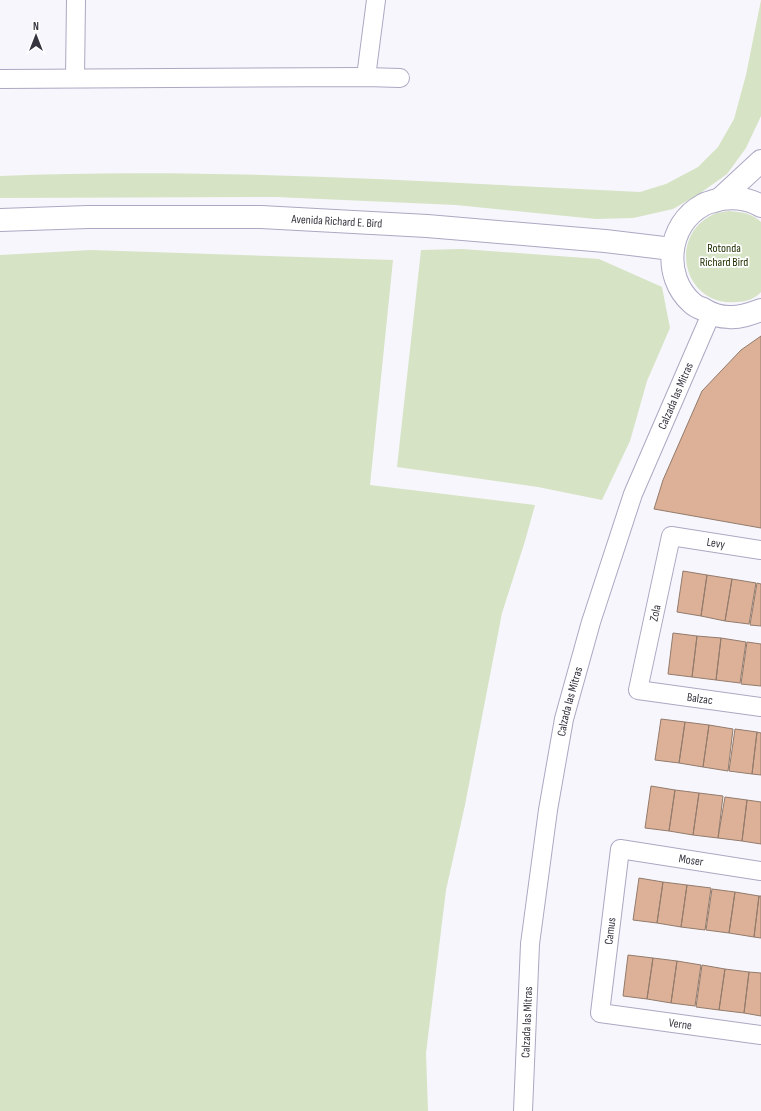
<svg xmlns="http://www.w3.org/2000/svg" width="761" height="1111" font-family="'Sofia Sans Condensed',sans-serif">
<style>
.green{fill:#d6e3c4}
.building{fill:#dcb197;stroke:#937b6c}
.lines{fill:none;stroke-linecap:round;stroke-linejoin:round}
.street-casing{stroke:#aba8c2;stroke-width:20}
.secondary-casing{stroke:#aba8c2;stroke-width:24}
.street{stroke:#fff;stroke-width:18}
.secondary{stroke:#fff;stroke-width:22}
.labels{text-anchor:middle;stroke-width:3.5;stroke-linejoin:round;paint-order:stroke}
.street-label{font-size:12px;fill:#36353f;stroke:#fff}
.park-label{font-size:12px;fill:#202f00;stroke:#fff}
</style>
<rect width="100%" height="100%" fill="#f7f6fc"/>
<path class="green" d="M761 0V116L746 148 727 174 699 194 673 209 633 218 596 219 456 205 276 197 0 198V176C214 167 427 182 640 192L666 184 698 167 718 147 734 119 746 75Z
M729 211C741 212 752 213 761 222V292C755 299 745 302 736 302 684 307 666 236 714 214 718 212 724 212 729 211Z
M462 249 599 259 662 287 670 328 647 381 630 441 602 500 538 487 397 467 421 250Z
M91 250 393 260 370 485 535 505 525 541 502 613 465 805 446 890 426 1053 428 1111H0V255Z"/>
<path class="building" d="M761 336V528L654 509 663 480 702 391 741 350Z
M683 571 707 575 701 616 677 612Z
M707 575 732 579 725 621 701 616Z
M732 579 756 583 749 624 725 621Z
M757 583 761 584V626L750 625Z
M673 633 697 636 692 677 668 674Z
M697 636 721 638 716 680 692 677Z
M721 638 746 642 740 683 716 680Z
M747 642 761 644V686L741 684Z
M661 719 685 722 679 763 655 760Z
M685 722 709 725 703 767 679 763Z
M709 725 733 729 728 771 703 767Z
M735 729 757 732 752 774 729 771Z
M757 732 761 733V775L752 774Z
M651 786 675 790 669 831 645 828Z
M675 790 699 793 693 835 669 831Z
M699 793 723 796 718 838 693 835Z
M725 797 747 800 742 841 718 838Z
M747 800 761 802V844L742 841Z
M639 878 663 882 657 923 633 920Z
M663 882 687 885 681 927 657 923Z
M687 885 711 888 705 930 681 927Z
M712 889 735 892 729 933 706 930Z
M735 892 759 896 754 937 729 933Z
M759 896H761V938L754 937Z
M628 955 653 958 647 999 623 996Z
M653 958 677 961 671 1003 647 999Z
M677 961 701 965 695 1006 671 1003Z
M702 965 725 969 719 1010 696 1007Z
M725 969 749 972 744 1013 719 1010Z
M749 972 761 973V1016L744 1013Z"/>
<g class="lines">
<g class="street-casing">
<g id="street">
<path d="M366 77 376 0"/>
<path d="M75 78 76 0"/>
<path d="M0 79 366 77 400 78"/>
<path id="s1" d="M761 550 671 536 638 690 761 707"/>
<path id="s2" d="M761 871 620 849 600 1013 761 1035"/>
<path id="s3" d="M523 1111 530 944 548 810 564 719 591 622 633 494 711 314"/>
</g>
</g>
<g class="secondary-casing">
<g id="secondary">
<path d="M720 199 761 161"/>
<path d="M761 206C748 198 729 196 714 201 711 202 706 203 703 205 667 224 662 277 692 303 695 306 700 308 703 309 711 314 720 317 729 317 740 318 750 314 761 310"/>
<path id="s4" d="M0 220 88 217H261L427 226 605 241 672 249"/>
</g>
</g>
<use href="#street" class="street"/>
<use href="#secondary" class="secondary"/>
</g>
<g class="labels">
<g class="street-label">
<text dy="4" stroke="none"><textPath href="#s4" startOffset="337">Avenida Richard E. Bird</textPath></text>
<text dy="4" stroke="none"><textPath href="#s3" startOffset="737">Calzada las Mitras</textPath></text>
<text transform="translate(716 543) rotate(9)" y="4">Levy</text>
<text transform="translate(655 613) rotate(-78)" y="4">Zola</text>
<text dy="4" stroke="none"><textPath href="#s1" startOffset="311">Balzac</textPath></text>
<text dy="4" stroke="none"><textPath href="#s3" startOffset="413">Calzada las Mitras</textPath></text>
<text transform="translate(691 860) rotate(9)" y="4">Moser</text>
<text transform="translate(610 931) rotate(-83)" y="4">Camus</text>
<text dy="4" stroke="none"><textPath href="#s3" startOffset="89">Calzada las Mitras</textPath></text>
<text dy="4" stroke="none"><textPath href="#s2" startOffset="389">Verne</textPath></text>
</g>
<g class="park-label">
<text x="724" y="252">Rotonda<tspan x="724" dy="14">Richard Bird</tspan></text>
</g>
</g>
<g transform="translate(36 36)" stroke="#ffffff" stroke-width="3" paint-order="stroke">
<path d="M0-3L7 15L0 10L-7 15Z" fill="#36353f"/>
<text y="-6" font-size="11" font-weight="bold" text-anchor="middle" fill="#36353f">N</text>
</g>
</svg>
